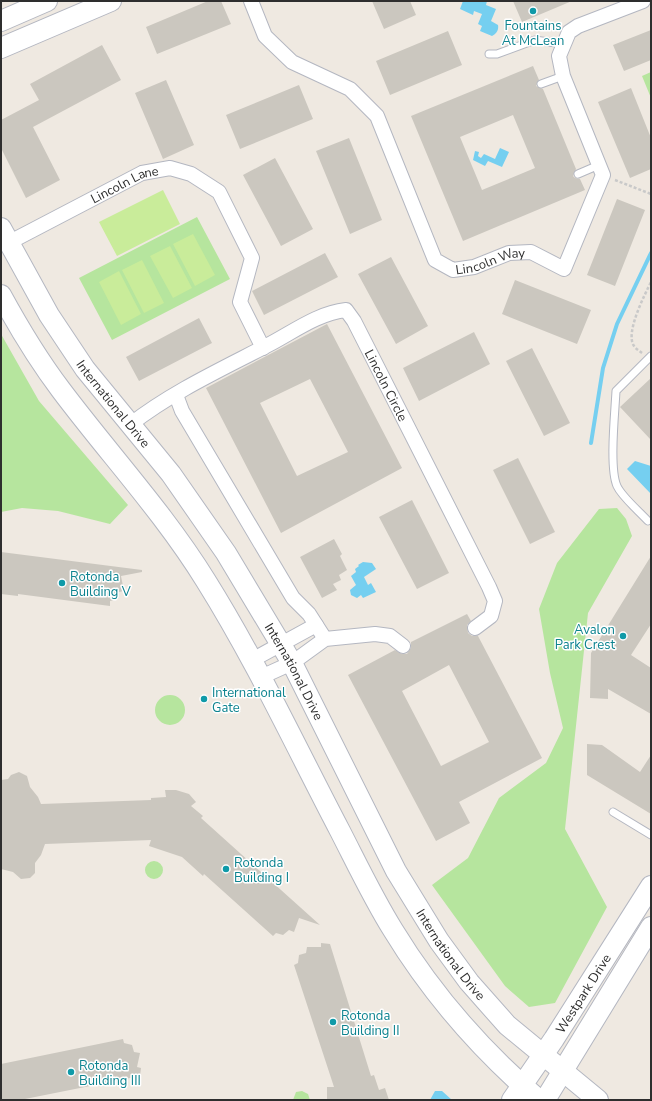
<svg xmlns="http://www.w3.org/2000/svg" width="652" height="1101" font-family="'Nunito Sans',sans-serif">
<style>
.green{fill:#b6e59e}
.pitch{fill:#c9ec9a}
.water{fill:#75cff0}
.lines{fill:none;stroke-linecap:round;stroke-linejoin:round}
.stream{stroke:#75cff0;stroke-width:4}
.building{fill:#cbc7bf;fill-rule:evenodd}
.lane-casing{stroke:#b4b7c1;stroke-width:9}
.street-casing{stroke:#b4b7c1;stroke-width:16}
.secondary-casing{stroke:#b4b7c1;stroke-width:22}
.path{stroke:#c9c9c9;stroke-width:2.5;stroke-dasharray:3 2;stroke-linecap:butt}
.lane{stroke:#fff;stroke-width:7}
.street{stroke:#fff;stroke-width:14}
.secondary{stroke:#fff;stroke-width:20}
.culture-dot{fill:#0f9aa8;stroke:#fff;stroke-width:1.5}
.labels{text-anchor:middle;stroke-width:3;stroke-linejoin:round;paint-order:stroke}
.culture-label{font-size:13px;fill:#0d838f;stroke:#fff;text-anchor:start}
.street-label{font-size:13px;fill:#2e2e2e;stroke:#fff}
</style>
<rect width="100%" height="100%" fill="#efe9e1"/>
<path class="green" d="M651 72V98L642 76Z
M197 217 230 279 112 340 79 278Z
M1 334 39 401 128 505 110 524 58 511 22 508 1 512Z
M617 508 626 519 632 536 588 613 565 829 607 907 555 1003 529 1007 505 986 432 885 468 858 499 798 546 763 563 728 550 673 539 609 557 563 599 509Z
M155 710a15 15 0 1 1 30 0a15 15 0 1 1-30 0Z
M145 870a9 9 0 1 1 18 0a9 9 0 1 1-18 0Z
M302 1091 308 1094 310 1100H293L296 1092Z"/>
<path class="pitch" d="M163 190 180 224 117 256 99 222Z
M193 234 215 275 195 286 173 244Z
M170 246 192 288 173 298 150 256Z
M142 260 164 303 144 313 122 270Z
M119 271 141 314 121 325 99 282Z"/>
<path class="water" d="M463 1H487L486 5 496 9 491 21 498 25C499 30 496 34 492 36L480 31 482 26 478 24 482 14 474 11 473 15 460 9Z
M500 148 509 152 502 167 488 161 485 166 473 160 475 151 479 152 478 156 481 158 484 154 495 159Z
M635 461 651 466V494L627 469Z
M363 562 372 563 376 569 364 577 368 585 371 583 376 592 363 598 361 595 357 598 351 595 350 590 356 585 351 576 356 572 355 569 359 566 358 565Z
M435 1091H442L452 1100H430Z"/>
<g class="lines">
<path class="stream" d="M591 443 603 368 617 324 651 253"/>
</g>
<path class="building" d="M208 1H221L231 24 157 54 146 27Z
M372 1H410L416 15 384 29Z
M513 1H572L522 22Z
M651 30V60L624 71 613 45Z
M448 31 462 65 390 95 376 61Z
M102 45 121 80 33 127 60 180 26 198 1 148V120L39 100 30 84Z
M533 66 539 80 536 86 543 89 576 169 573 176 575 178 580 179 585 190 463 241 411 116ZM513 115 535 168 482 190 460 137Z
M166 80 194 145 163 159 135 93Z
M299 85 313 119 240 149 226 115Z
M631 88 651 138V169L630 178 598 102Z
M349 138 382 220 350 234 316 151Z
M275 158 313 229 281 246 243 175Z
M617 199 645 210 615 286 587 275Z
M325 253 338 277 264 315 252 291Z
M391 257 428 326 396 344 358 274Z
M515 280 591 310 577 344 502 314Z
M199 318 212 343 139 381 126 357Z
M327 324 402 468 281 533 206 388ZM310 379 348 452 297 476 260 403Z
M474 332 490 364 419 401 403 368Z
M532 348 570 423 544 436 506 361Z
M651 378V440L620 407Z
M518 458 555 532 530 544 493 470Z
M412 500 449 573 417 589 379 517Z
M334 539 342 554 340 556 347 570 339 575 341 580 333 584 337 590 322 598 300 557Z
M1 552 142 570V572L121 576 124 591 119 592 118 599 110 601V606L18 594V596L1 594Z
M651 556V624L631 655 651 668V714L608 689V699L590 698 591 653Z
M467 614 471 621 467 625 468 633 472 636H478L542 758 459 802 470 823 436 841 348 675 395 650 402 654H407L411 648V642ZM449 665 489 742 441 766 402 691Z
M587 744 602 745 640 772 651 755V814L587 775Z
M19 772 27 776 30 787 38 797 41 804 151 800V798L166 797 165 790H176L189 794 196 802 191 806 203 816 201 818 320 925 299 918 294 932 289 930 283 935 276 933 273 936 204 874 203 876 182 857 149 846 151 840 45 844 41 855 35 863V873L30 878 21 879 13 872 1 869V780L8 779 11 775Z
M321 943 330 944 371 1076 374 1075 379 1090 385 1088 389 1100H327V1087H334L294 965 298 963 299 955 306 953 307 947H321Z
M123 1039 124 1043 132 1045 134 1052 140 1053 137 1067 141 1068 140 1076 20 1100H1V1064Z"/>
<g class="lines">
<g class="lane-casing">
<path id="lane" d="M489 54H497L535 40 562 44
M541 84 563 76
M578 174 599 165
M648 521C639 511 622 497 617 486 609 468 615 412 616 391L651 356
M613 812 651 835"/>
</g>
<g class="street-casing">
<g id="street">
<path id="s1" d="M251 1 265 36 292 62 350 89 377 116 435 260 453 270 474 267 509 253 531 252 564 269 603 175 563 76 559 56 569 32 578 26 643 1"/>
<path id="s2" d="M8 243 142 173 170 168 191 174 219 192 252 258 240 302 263 348"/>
<path d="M176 395 182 411 293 598 309 614 325 639"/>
<path id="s3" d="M131 424C172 392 222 369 268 345 293 332 318 313 346 310L354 321 489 587 495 601 491 616 475 628"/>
<path d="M252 660 316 625"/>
<path d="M261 677 292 663 325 639 375 634 390 636 403 646"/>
</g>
</g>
<g class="secondary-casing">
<g id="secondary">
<path d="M1 21 47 1"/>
<path d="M1 48 111 1"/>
<path id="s4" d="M1 228 49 315 85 369 171 474 226 553 292 663 396 871 439 941 469 982 507 1025 598 1100"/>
<path d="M1 295C19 328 39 361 61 390 109 454 164 513 206 581 256 661 296 747 340 831 357 864 373 898 393 930 432 994 482 1051 539 1100"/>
<path id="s5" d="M512 1100 554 1039 651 886"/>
<path d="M545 1100 651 927"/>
</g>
</g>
<path class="path" d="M615 180 651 194
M642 353C638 350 633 347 632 341 629 326 644 296 651 282"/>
<use href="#lane" class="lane"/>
<use href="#street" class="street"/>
<use href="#secondary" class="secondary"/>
</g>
<g class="culture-dot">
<circle cx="533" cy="11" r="4"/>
<circle cx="62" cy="583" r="4"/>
<circle cx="623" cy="636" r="4"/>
<circle cx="204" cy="699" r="4"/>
<circle cx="226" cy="869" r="4"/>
<circle cx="333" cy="1022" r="4"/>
<circle cx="71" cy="1072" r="4"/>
</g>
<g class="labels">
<g class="culture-label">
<text x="533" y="30" text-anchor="middle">Fountains<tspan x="533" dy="15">At McLean</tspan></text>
<text x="70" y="581">Rotonda<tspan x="70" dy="15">Building V</tspan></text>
<text x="615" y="634" text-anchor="end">Avalon<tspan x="615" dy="15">Park Crest</tspan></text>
<text x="212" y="697">International<tspan x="212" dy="15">Gate</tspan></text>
<text x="234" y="867">Rotonda<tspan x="234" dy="15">Building I</tspan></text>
<text x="341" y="1020">Rotonda<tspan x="341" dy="15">Building II</tspan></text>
<text x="79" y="1070">Rotonda<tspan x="79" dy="15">Building III</tspan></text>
</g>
<g class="street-label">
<text dy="5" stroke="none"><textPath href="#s2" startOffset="131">Lincoln Lane</textPath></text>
<text dy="5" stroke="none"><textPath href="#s1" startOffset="392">Lincoln Way</textPath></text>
<text dy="5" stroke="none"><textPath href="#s3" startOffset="330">Lincoln Circle</textPath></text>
<text dy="5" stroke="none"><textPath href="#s4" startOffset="209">International Drive</textPath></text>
<text dy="5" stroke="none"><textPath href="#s4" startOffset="533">International Drive</textPath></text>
<text dy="5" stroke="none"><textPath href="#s4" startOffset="857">International Drive</textPath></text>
<text dy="5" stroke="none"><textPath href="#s5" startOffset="128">Westpark Drive</textPath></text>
</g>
</g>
<rect width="652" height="1101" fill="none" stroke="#2e2e2e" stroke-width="4"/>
</svg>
